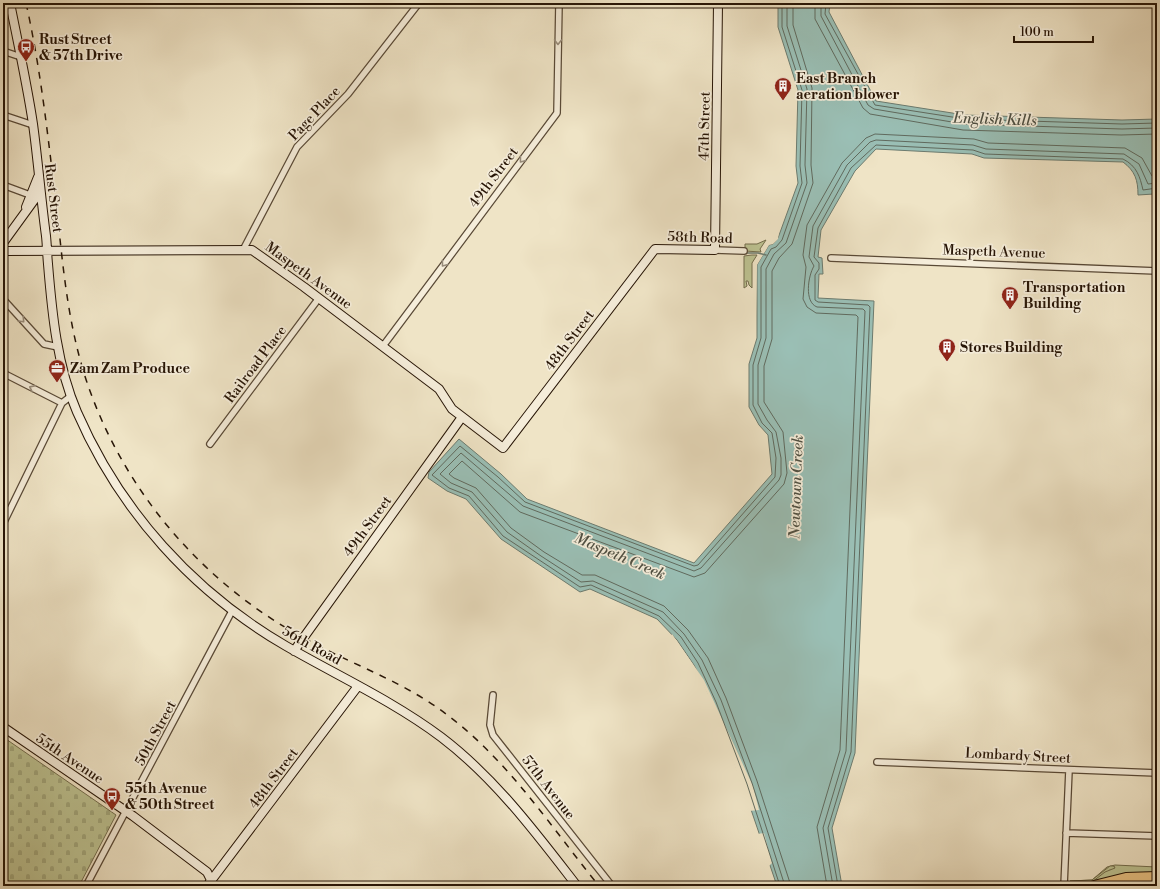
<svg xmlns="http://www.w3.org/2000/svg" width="1160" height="889" font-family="'Libre Bodoni',serif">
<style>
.green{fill:#bdc392;stroke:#726c4c}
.cemetery{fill:url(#cemetery-stones);stroke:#726c4c}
.garden{fill:url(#garden-dots);stroke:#726c4c}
.water{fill:#9abfb5;stroke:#6c7b6f}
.pier{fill:#efe4c6}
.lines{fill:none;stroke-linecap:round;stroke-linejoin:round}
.shore{stroke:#606a5e;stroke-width:1}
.stream{stroke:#6c7b6f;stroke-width:1.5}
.street-casing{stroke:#594936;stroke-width:8}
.secondary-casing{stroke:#271506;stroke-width:10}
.highway-casing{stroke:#271506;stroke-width:12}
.street{stroke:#f5edda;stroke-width:5.5}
.secondary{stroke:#f5edda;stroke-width:8}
.highway{stroke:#e8c283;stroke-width:10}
.rail{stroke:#271506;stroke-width:1.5;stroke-dasharray:7 7;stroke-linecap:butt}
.oneway{stroke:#988c7b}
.labels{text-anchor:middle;stroke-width:3.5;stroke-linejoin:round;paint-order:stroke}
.poi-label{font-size:14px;font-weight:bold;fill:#271506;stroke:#f5edda;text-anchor:start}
.street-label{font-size:14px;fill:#271506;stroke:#f5edda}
.water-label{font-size:15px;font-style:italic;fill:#4f5043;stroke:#f5edda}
</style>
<defs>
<pattern id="cemetery-stones" width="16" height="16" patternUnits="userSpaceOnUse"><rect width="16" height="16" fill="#bdc392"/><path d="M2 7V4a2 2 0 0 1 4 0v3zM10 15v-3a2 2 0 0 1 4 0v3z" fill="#a2a77c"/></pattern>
<pattern id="garden-dots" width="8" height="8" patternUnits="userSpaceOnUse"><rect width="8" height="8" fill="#bdc392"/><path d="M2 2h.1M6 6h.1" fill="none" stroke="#a2a77c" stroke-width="1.8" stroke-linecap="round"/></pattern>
</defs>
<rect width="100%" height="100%" fill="#efe4c6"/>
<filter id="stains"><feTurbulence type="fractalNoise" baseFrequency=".005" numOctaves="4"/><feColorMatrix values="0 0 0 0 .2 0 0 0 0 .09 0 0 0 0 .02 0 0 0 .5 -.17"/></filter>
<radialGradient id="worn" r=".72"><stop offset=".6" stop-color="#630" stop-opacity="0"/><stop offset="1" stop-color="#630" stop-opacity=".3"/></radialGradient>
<path class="green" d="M766 240 760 249 761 252 745 251V244H757Z
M752 255H757L752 263V288L749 285 748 281H746L747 286 744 288V256Z
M1115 865 1157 867V886H1070V881L1092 880 1107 867Z"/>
<path class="cemetery" d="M3 737 116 815 79 886H3Z"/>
<path class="garden" d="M1110 866H1114L1115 868 1105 872 1092 882 1070 886V881L1092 880Z"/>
<path class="water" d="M778 3H830L829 12 876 101 965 115 1122 120 1157 119V190L1154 194 1138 195C1138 180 1135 171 1123 162L984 158 972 154 876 149 855 171 821 230 818 257 822 258 823 274H819L818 298 874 301 855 753 832 828 842 886H777L743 786 713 703 694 665 677 640 657 619 590 589 580 592 501 539 466 499 447 491 428 478 429 472 459 439 501 474 527 499 694 563 772 474 768 435 759 425 749 407V364L757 338V265L769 245 773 244 778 238 798 183 796 166 798 90 778 27Z"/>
<path class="pier" d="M779 231 778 239 773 244 769 245 757 265 756 316 754 314 755 265 767 244 772 242Z
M672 634 704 680 753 786 759 810 749 811 735 767 707 693 693 667 671 636Z
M764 833 772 863 768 867 757 834Z"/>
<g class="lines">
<path class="shore" d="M815 3V19L863 108 870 114 963 130 1121 135 1157 134
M821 3V16L868 105 874 109 964 124 1122 129 1157 128
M826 3 825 14 875 105 965 119 1122 124 1157 123
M780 886 747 784 716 702 698 663 681 637 659 616 591 585 580 587 503 536 469 496 449 488 432 475 460 446 498 477 525 502 694 566 698 565 775 477 776 458 772 433 762 423 753 405V365L761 338V267L771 249 776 247 782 240 802 183 800 166 802 90 782 27V3
M785 886 752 783 721 700 702 660 684 634 663 612 593 581 581 582 541 556 507 532 472 492 451 483 440 474 461 453 523 506 694 571 701 568 779 480 781 475V458L776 432 767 420 758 404V365L766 338V269L774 254 786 243 807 183 805 165 807 89 787 26V3
M791 886 757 781 726 698 708 658 688 630 664 606 595 575H582L544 552 511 528 476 488 454 478 449 474 462 461 520 512 694 577 705 573 784 484 787 473 783 432 764 402V366L772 339V271L779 258 792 244 813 183 811 165 812 88 793 25V3
M827 886 817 827 840 750 858 317 856 315 816 313 807 307 803 299 806 267 803 255 807 225 842 163 866 138 875 134 974 139 988 143 1125 148 1142 158 1152 176 1157 177
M833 886 823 828 846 751 865 311 863 309 817 307C804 302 808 276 814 266L809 257 813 226 847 165 870 142 876 140 973 145 986 149 1124 154 1139 164 1148 184 1157 183
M838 886 828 828 851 752 870 307 868 305 818 302 815 300V275L819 269V263L814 257 818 228 851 168 876 145 973 150 985 154 1123 159C1137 166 1140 177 1143 190L1157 188"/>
<path class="stream" d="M745 253H758L766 255"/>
<g class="street-casing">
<path id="street" d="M3 51 21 57
M3 115 33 125
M3 185 30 195
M243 250 297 147 348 94 419 3
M715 250 744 251
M831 258 1157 271
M3 299 44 344 58 347
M383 346 557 113 559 3
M3 373 62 403
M210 444 319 298
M3 524 62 403 71 396
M493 695 490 725 493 735 612 886
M877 762 1157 773
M1066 833 1157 836
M86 886 232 611
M1064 886 1069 770"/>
</g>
<g class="secondary-casing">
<path id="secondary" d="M10 3C18 43 27 84 33 124 38 161 41 199 46 236 47 245 47 254 48 264 52 313 57 366 77 412 120 511 193 592 286 646 338 676 393 701 441 737 495 778 536 833 577 886
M26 207 38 177
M3 243 40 192
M3 251 252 250 304 287 439 389 452 409 503 448 655 249 715 250 718 3
M294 651 462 417
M3 727 133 816 207 872 211 880
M207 886 358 686"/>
</g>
<g class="highway-casing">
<path id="highway" d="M1094 886 1126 878 1157 877"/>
</g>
<use href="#street" class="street"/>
<use href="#secondary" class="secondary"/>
<use href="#highway" class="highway"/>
<path class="rail" d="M26 3C42 75 49 147 58 220 64 278 70 336 90 391 128 496 205 584 302 637 350 664 403 681 446 714 508 760 551 827 599 886"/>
</g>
<defs><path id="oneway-chevron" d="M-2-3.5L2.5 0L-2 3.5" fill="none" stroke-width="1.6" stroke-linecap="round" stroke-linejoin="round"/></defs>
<g class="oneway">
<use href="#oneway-chevron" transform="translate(558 42) rotate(91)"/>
<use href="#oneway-chevron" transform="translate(522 160) rotate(127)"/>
<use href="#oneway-chevron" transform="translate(444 264) rotate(127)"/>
<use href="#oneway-chevron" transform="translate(22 320) rotate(47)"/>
<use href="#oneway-chevron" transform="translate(32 388) rotate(-154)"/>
</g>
<defs>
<g id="bus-pin" transform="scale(0.9)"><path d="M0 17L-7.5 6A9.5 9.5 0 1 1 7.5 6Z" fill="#8f2418" stroke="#f5edda"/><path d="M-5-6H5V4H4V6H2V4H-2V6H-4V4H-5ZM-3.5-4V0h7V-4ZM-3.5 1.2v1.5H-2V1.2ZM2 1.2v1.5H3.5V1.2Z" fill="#fff"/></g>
<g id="building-pin" transform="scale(0.9)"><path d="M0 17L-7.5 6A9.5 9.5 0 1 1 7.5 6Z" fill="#8f2418" stroke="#f5edda"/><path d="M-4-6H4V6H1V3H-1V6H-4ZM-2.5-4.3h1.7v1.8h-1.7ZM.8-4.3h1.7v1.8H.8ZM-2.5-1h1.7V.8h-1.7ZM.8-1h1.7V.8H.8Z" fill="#fff"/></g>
<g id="office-pin" transform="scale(0.9)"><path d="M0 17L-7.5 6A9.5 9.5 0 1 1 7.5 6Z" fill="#8f2418" stroke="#f5edda"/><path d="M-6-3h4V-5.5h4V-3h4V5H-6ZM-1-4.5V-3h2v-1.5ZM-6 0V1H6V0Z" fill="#fff"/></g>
</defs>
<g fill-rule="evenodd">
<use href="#bus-pin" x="26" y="47"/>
<use href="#building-pin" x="783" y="86"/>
<use href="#building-pin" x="1010" y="295"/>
<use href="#building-pin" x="947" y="347"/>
<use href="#office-pin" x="57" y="368"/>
<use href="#bus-pin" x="112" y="796"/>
</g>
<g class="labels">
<g class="poi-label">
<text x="39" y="44">Rust Street<tspan x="39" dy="16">&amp; 57th Drive</tspan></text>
<text x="796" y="83">East Branch<tspan x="796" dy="16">aeration blower</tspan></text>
<text x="1023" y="292">Transportation<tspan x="1023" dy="16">Building</tspan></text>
<text x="960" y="352">Stores Building</text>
<text x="70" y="373">Zam Zam Produce</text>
<text x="125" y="793">55th Avenue<tspan x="125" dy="16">&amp; 50th Street</tspan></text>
</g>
<g class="street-label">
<text transform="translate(314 113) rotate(-47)" y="5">Page Place</text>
<text transform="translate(704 126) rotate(-89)" y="5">47th Street</text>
<text transform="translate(493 177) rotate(-53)" y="5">49th Street</text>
<text transform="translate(54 198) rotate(83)" y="5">Rust Street</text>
<text transform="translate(700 237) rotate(2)" y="5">58th Road</text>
<text transform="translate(994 251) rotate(2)" y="5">Maspeth Avenue</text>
<text transform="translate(309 275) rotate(36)" y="5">Maspeth Avenue</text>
<text transform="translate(569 340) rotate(-53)" y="5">48th Street</text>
<text transform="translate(255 364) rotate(-53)" y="5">Railroad Place</text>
<text transform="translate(367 526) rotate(-54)" y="5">49th Street</text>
<text transform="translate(312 645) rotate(29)" y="5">56th Road</text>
<text transform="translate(155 733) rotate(-62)" y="5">50th Street</text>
<text transform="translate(1018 755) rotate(3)" y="5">Lombardy Street</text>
<text transform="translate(70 758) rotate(34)" y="5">55th Avenue</text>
<text transform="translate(273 778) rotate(-53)" y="5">48th Street</text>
<text transform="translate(549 787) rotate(52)" y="5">57th Avenue</text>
</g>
<g class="water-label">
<text transform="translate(995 119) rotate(2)" y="5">English Kills</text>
<text transform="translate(796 487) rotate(-88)" y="5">Newtown Creek</text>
<text transform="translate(620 556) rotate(23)" y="5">Maspeth Creek</text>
</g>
</g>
<rect width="1160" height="889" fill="none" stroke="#efe4c6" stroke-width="16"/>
<rect x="4" y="4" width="1152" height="881" fill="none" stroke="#271506" stroke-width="2"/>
<rect x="8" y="8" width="1144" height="873" fill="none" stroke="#271506"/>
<path d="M1014 36v6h79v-6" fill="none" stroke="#271506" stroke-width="2"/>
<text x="1020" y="36" font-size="12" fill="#271506" stroke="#f5edda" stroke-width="3" paint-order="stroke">100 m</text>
<rect width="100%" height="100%" filter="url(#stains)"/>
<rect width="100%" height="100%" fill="url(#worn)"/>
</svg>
